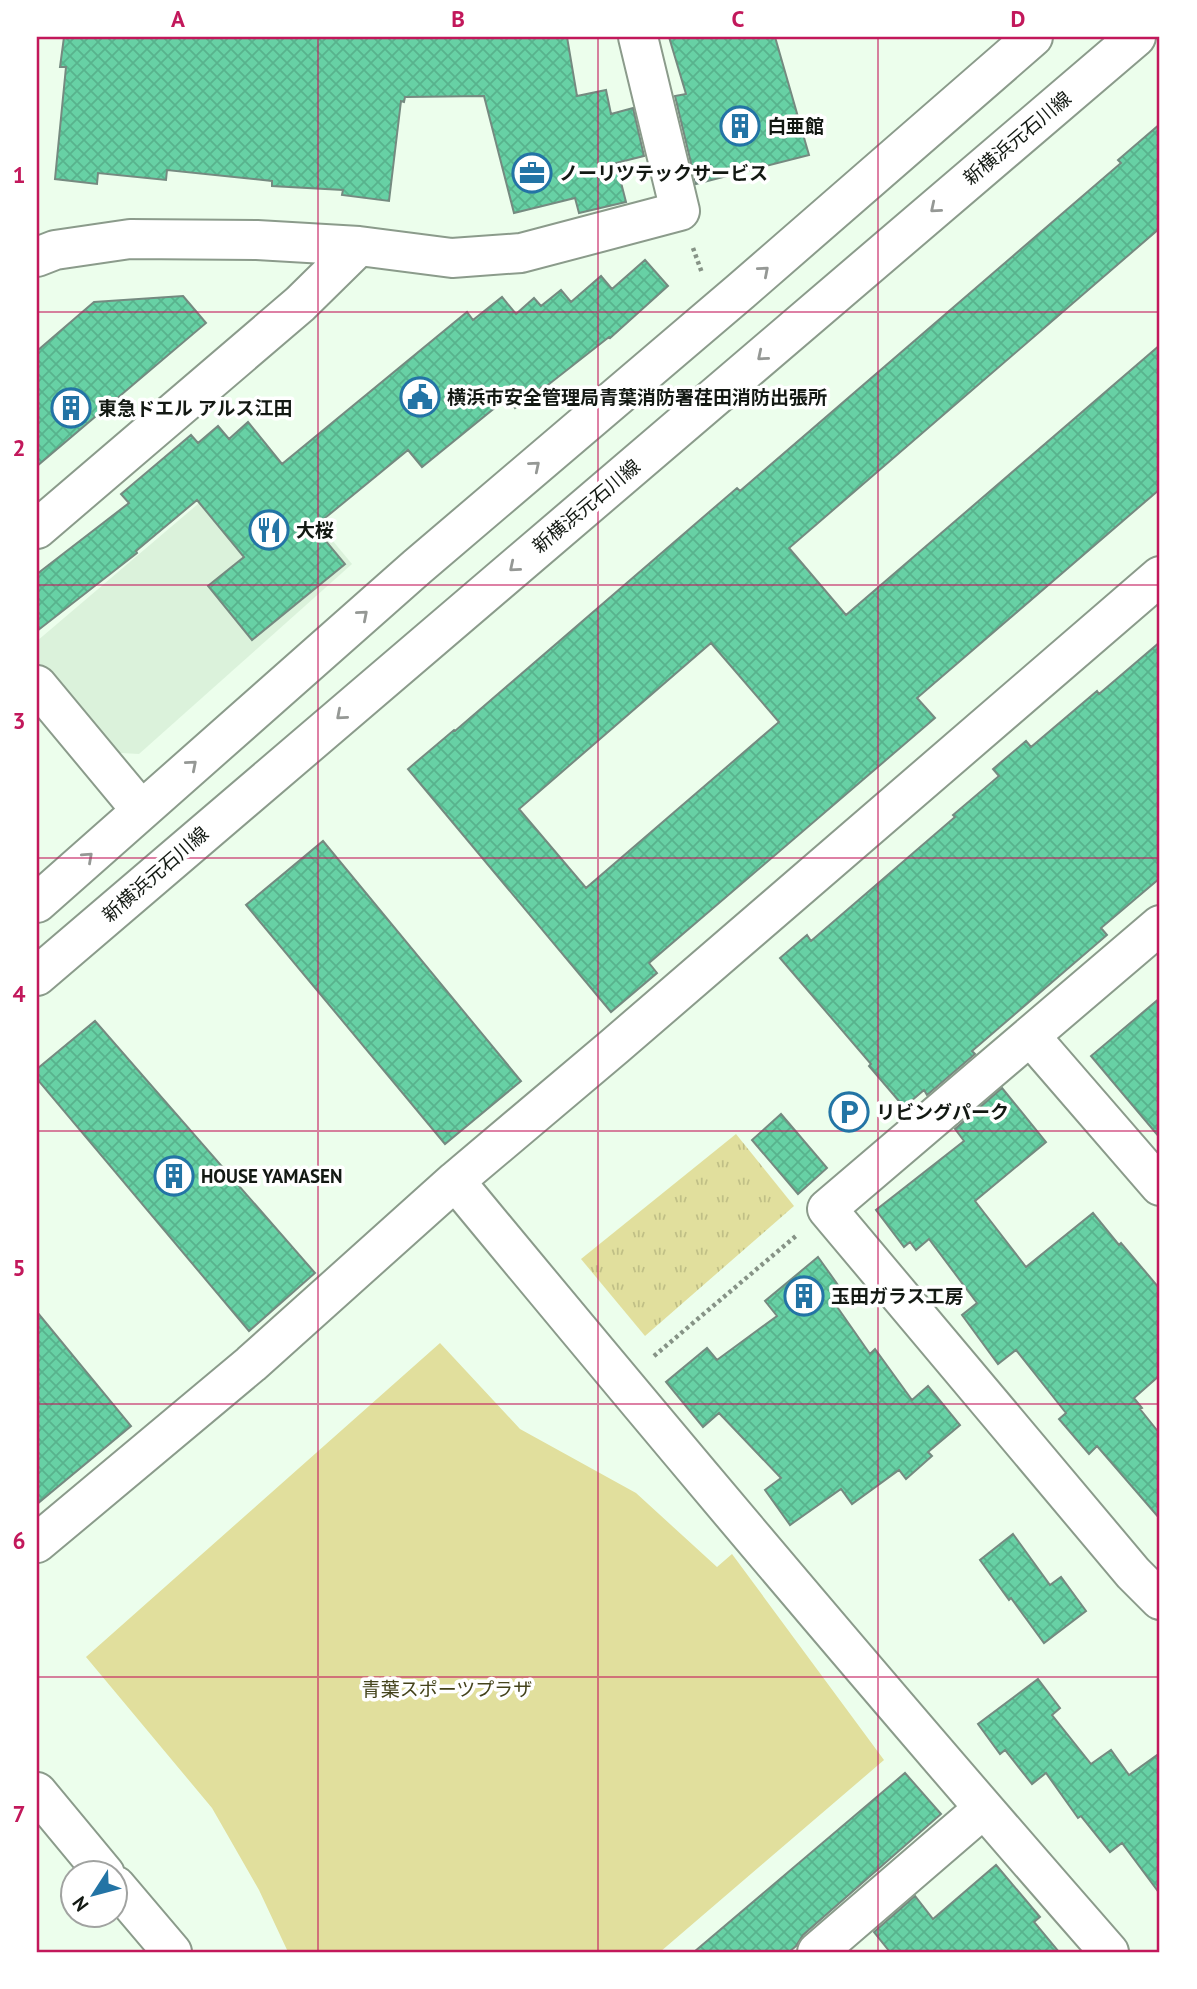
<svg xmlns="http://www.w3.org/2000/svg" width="1197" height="1989" font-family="'PT Sans','Noto Sans JP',sans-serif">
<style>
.built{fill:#dbf2db}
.grass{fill:url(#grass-tufts)}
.park{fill:#e1df9d}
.building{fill:url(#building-cross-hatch);stroke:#758a80;stroke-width:2;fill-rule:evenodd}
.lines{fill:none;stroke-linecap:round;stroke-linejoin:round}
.street-casing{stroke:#8b9b8b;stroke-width:42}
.secondary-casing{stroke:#8b9b8b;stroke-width:42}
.path{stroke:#869386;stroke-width:4.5;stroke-dasharray:3.5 3.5;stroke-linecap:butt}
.street{stroke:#fff;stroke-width:38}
.secondary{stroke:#fff;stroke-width:38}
.oneway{stroke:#959895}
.grid{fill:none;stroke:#c2185b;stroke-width:2;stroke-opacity:0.55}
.labels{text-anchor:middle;stroke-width:7;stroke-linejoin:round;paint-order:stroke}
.poi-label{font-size:19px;font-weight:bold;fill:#131913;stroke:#fff;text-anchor:start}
.street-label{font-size:19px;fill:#131913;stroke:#fff}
.park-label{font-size:19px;fill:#44431b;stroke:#fff}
.neatline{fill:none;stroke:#c2185b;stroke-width:2.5}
.grid-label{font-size:23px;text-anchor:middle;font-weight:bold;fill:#c2185b}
</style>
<defs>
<pattern id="grass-tufts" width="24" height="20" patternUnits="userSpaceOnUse" patternTransform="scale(1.75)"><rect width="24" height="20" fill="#e1df9d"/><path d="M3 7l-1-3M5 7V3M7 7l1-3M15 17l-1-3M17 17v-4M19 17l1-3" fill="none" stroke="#c0bf86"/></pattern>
<pattern id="building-cross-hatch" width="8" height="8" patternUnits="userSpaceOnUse" patternTransform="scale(1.75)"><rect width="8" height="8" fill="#67d1a5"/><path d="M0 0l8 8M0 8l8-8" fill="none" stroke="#58b38d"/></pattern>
</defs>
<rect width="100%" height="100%" fill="#ecfeec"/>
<path class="built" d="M259 452 352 564 139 754 104 752 37 668V641Z"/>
<path class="grass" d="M736 1134 794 1206 645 1336 581 1259Z"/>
<path class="park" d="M440 1343 520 1429 636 1493 717 1567 732 1554 884 1760 660 1952H288L259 1890 212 1808 86 1657Z"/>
<path class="building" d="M64 37H567L577 96 606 90 611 114 633 108 644 156 616 163 626 202 579 213 575 198 514 213 484 96 405 97 404 102 401 101 389 201 342 195 343 190 272 186V181L167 170 166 180 98 173 97 184 55 179 66 67H60Z
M669 37H775L809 155 696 184 675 96 686 94Z
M1160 124V228L789 548 846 615 1160 345V489L917 698 935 718 649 963 657 973 611 1012 408 769 454 730 455 731 737 488 740 491 1121 163 1118 160ZM711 643 779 722 586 888 519 809Z
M645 260 668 286 610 338 609 337 544 388 543 386 515 408 507 398 422 467 408 450 314 527 345 564 252 640 208 586 244 557 197 500 136 551 137 553 37 631V574L129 503 121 494 191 435 198 443 218 426 229 439 248 422 282 464 467 312 473 320 502 297 516 314 534 298 541 306 561 290 571 302 601 276 612 289Z
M183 296 206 323 37 466V351L94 302Z
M1160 642V878L1101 928 1107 935 972 1051 975 1054 927 1095 924 1090 904 1107 869 1066 871 1064 780 958 807 935 811 941 955 817 953 815 999 776 993 769 1026 741 1031 747 1097 691 1099 694Z
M323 841 521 1081 445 1144 246 905Z
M1160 998V1138L1091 1056Z
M95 1021 315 1273 249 1331 37 1079V1069Z
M1002 1088 1046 1142 975 1201 1026 1267 1093 1213 1119 1245 1121 1243 1160 1289V1375L1134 1398 1142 1408 1140 1409 1160 1434V1519L1097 1446 1089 1454 1059 1419 1066 1413 1016 1350 998 1364 962 1315 977 1303 929 1239 916 1250 910 1242 904 1247 876 1210 964 1141 955 1129Z
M781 1114 827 1168 798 1194 752 1140Z
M818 1257 843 1292 833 1301 870 1354 875 1349 912 1400 928 1386 960 1425 928 1452 932 1456 906 1479 899 1470 852 1504 841 1489 790 1525 765 1490 781 1478 719 1413 703 1427 666 1382 707 1348 717 1360 777 1316 765 1301Z
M37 1312 131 1426 37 1504Z
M1013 1534 1050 1585 1061 1577 1086 1611 1044 1643 1011 1598 1009 1600 980 1560Z
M1038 1679 1060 1708 1052 1715 1091 1764 1111 1750 1129 1775 1160 1753V1894L1122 1843 1110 1852 1081 1816 1078 1818 1046 1773 1032 1784 1005 1750 1000 1754 978 1724Z
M905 1773 941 1814 803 1935 796 1946 789 1952H694Z
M996 1865 1040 1917 1034 1922 1059 1952H890L874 1932 915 1896 933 1919Z"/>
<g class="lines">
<g class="street-casing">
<path id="street" d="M37 257 55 250 130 239 257 240 359 246 452 258 521 253 680 211 638 37
M37 529 300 304 359 246
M37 685 141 810
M1160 925 827 1209 1133 1573 1160 1600
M1030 1036 1160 1186
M455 1181C670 1441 887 1699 1109 1952
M37 1543 251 1364 455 1181 615 1046 1160 576
M817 1952 983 1809"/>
</g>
<g class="secondary-casing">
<path id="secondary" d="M37 903 417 567 741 291 1033 37
M37 976 1136 37
M37 1792 105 1874
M116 1886 172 1952"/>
</g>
<path class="path" d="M693 248 702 273
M654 1356 797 1235"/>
<use href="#street" class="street"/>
<use href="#secondary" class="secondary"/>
</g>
<defs><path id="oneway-chevron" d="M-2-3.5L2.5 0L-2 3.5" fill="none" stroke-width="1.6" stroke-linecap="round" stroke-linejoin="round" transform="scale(1.75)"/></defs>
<g class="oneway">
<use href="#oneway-chevron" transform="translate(935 208) rotate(140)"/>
<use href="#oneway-chevron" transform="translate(764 271) rotate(-41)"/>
<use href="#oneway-chevron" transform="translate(762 356) rotate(140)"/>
<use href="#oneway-chevron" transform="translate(535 466) rotate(-40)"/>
<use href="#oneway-chevron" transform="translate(514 567) rotate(140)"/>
<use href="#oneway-chevron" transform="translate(363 615) rotate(-41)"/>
<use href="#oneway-chevron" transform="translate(341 715) rotate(139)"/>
<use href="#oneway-chevron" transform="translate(192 765) rotate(-41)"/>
<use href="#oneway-chevron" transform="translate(88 857) rotate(-42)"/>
</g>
<path class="grid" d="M318 37V1952M598 37V1952M878 37V1952M37 312H1160M37 585H1160M37 858H1160M37 1131H1160M37 1404H1160M37 1677H1160"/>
<defs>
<g id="building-ring" transform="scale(2.0125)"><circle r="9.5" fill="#fff" stroke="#2374a5" stroke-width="1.5"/><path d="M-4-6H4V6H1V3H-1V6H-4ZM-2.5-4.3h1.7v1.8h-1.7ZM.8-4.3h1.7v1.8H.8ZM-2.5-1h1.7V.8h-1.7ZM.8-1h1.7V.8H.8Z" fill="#2374a5"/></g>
<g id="office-ring" transform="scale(2.0125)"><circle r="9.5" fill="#fff" stroke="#2374a5" stroke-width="1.5"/><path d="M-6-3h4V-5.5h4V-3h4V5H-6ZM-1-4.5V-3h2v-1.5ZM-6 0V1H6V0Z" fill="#2374a5"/></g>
<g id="civic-ring" transform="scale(2.0125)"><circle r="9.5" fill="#fff" stroke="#2374a5" stroke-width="1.5"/><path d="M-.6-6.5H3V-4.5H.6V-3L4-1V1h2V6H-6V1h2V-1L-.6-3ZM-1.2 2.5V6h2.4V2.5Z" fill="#2374a5"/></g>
<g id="restaurant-ring" transform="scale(2.0125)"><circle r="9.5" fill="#fff" stroke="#2374a5" stroke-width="1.5"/><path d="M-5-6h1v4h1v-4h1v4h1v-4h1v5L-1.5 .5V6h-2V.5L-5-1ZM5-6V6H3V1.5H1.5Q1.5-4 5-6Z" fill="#2374a5"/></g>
<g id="parking-ring" transform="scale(2.0125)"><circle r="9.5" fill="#fff" stroke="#2374a5" stroke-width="1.5"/><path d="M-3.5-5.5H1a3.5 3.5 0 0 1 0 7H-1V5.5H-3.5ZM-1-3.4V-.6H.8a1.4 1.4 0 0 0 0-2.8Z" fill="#2374a5"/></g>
</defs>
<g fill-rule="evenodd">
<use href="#building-ring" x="740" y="126"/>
<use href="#office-ring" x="532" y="173"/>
<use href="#civic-ring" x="420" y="397"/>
<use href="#building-ring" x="71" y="408"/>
<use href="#restaurant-ring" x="269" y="530"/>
<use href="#parking-ring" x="849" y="1112"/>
<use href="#building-ring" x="174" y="1176"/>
<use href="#building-ring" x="804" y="1296"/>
</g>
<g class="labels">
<g class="poi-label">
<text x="767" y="133">白亜館</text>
<text x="559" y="180">ノーリツテックサービス</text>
<text x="447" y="404">横浜市安全管理局青葉消防署荏田消防出張所</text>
<text x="98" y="415">東急ドエル アルス江田</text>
<text x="296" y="537">大桜</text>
<text x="876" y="1119">リビングパーク</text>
<text x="201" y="1183">HOUSE YAMASEN</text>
<text x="831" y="1303">玉田ガラス工房</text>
</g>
<g class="street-label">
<text transform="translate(1017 138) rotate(-40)" y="7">新横浜元石川線</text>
<text transform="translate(586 506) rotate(-40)" y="7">新横浜元石川線</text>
<text transform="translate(155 874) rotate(-41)" y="7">新横浜元石川線</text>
</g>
<g class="park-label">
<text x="447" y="1696">青葉スポーツプラザ</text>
</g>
</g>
<rect width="1197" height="1989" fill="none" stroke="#ffffff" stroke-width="77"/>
<g transform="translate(94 1894) rotate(234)"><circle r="33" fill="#ffffff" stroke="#a1a3a1" stroke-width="2"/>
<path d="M0-5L12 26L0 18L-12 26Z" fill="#2374a5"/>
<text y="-10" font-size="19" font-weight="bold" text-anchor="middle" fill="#131913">N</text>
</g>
<rect x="38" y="38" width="1120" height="1913" class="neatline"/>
<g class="grid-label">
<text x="178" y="27">A</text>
<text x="458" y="27">B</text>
<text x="738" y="27">C</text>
<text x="1018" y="27">D</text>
<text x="19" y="183">1</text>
<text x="19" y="456">2</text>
<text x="19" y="729">3</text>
<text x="19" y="1002">4</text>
<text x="19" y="1276">5</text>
<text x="19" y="1549">6</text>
<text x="19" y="1822">7</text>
</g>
</svg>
